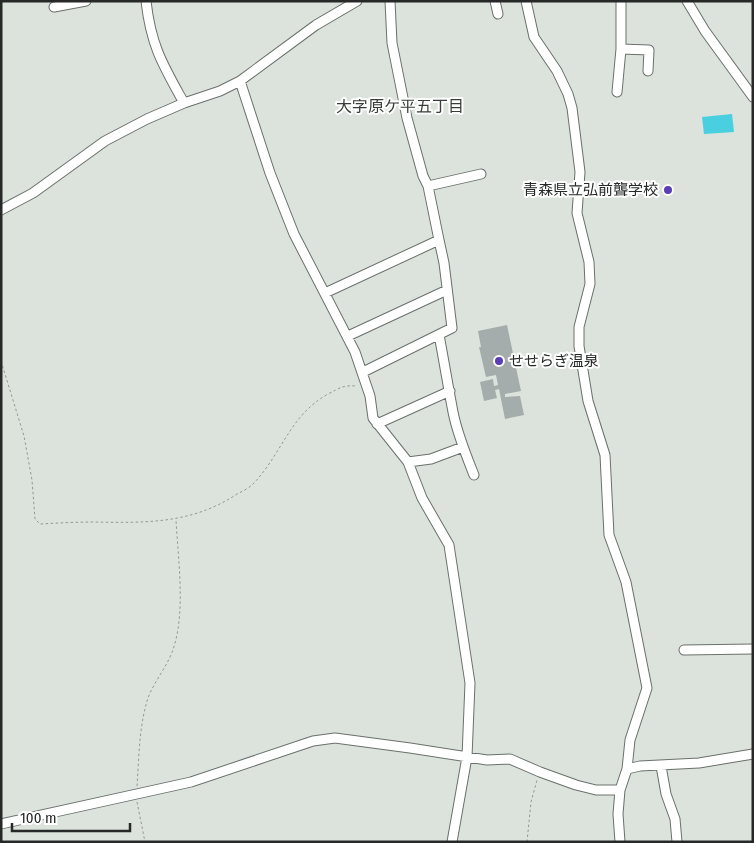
<svg xmlns="http://www.w3.org/2000/svg" width="754" height="843" font-family="'Fira Sans Condensed','Noto Sans JP',sans-serif">
<style>
.water{fill:#49cfe0}
.building{fill:#a4adab}
.lines{fill:none;stroke-linecap:round;stroke-linejoin:round}
.minor-casing{stroke:#6a706b;stroke-width:11}
.path{stroke:#929893;stroke-width:1;stroke-dasharray:2.5 2.5;stroke-linecap:butt}
.minor{stroke:#fff;stroke-width:9}
.poi-dot{fill:#593eb6;stroke:#fff;stroke-width:2}
.labels{text-anchor:middle;stroke-width:4;stroke-linejoin:round;paint-order:stroke}
.poi-label{font-size:15px;fill:#262927;stroke:#fff;text-anchor:end}
.neighbourhood-label{font-size:16px;fill:#373d39;stroke:#fff}
</style>
<rect width="100%" height="100%" fill="#dce3dd"/>
<path class="water" d="M732 114 734 132 704 134 702 117Z"/>
<path class="building" d="M507 325 521 391 505 394V397L520 396 524 415 505 419 499 389 495 390 497 398 484 401 480 382 493 379 494 386 498 385 496 375 486 377 479 347H481L478 331Z"/>
<g class="lines">
<g class="minor-casing">
<path id="minor" d="M146 1C151 46 163 65 184 103
M390 1 392 43 407 118 423 176 428 186 439 240
M495 1 498 14
M526 1 534 37 557 71 568 94 572 108 580 172 577 213 589 262 590 284 579 327V346L588 401 605 455 609 535 626 582 647 688 630 740 627 769 620 790 618 814 620 842
M687 1 705 31 753 97
M54 7 86 1
M621 49 649 50 648 71
M240 81 270 173 294 234 355 352 370 396 373 418 408 462 422 498 449 545 470 683 467 757 452 842
M617 92 621 49V1
M428 186 481 174
M1 210 33 193 105 141 147 119 184 103 220 91 240 81 316 25 357 1
M325 293 439 240 444 263 452 328 363 372
M439 335C444 361 448 386 453 412 457 433 466 455 474 475
M348 336 447 290
M377 424 450 391
M408 462 431 459 463 447
M684 650 753 649
M661 766 666 794 675 819 677 842
M627 769 640 766 699 763 753 754
M1 824 191 782 313 741 335 738 410 748 487 760 510 759 540 772 576 785 596 790H620"/>
</g>
<path class="path" d="M1 361 24 436 32 480 35 519 40 524C58 523 76 522 94 522 145 523 192 524 237 494 243 491 249 488 253 484 282 454 289 416 328 394 340 388 343 385 356 386
M137 786C139 757 139 726 148 698 155 679 170 664 175 643 185 607 178 558 176 520
M137 802 145 842
M527 842 531 802 537 780"/>
<use href="#minor" class="minor"/>
</g>
<g class="poi-dot">
<circle cx="668" cy="190" r="5"/>
<circle cx="499" cy="361" r="5"/>
</g>
<g class="labels">
<g class="poi-label">
<text x="658" y="195">青森県立弘前聾学校</text>
<text x="509" y="366" text-anchor="start">せせらぎ温泉</text>
</g>
<g class="neighbourhood-label">
<text x="400" y="112">大字原ケ平五丁目</text>
</g>
</g>
<rect width="754" height="843" fill="none" stroke="#262927" stroke-width="5"/>
<path d="M12 823v8h118v-8" fill="none" stroke="#262927" stroke-width="2.5"/>
<text x="20" y="823" font-size="15" fill="#262927" stroke="#ffffff" stroke-width="4" paint-order="stroke">100 m</text>
</svg>
